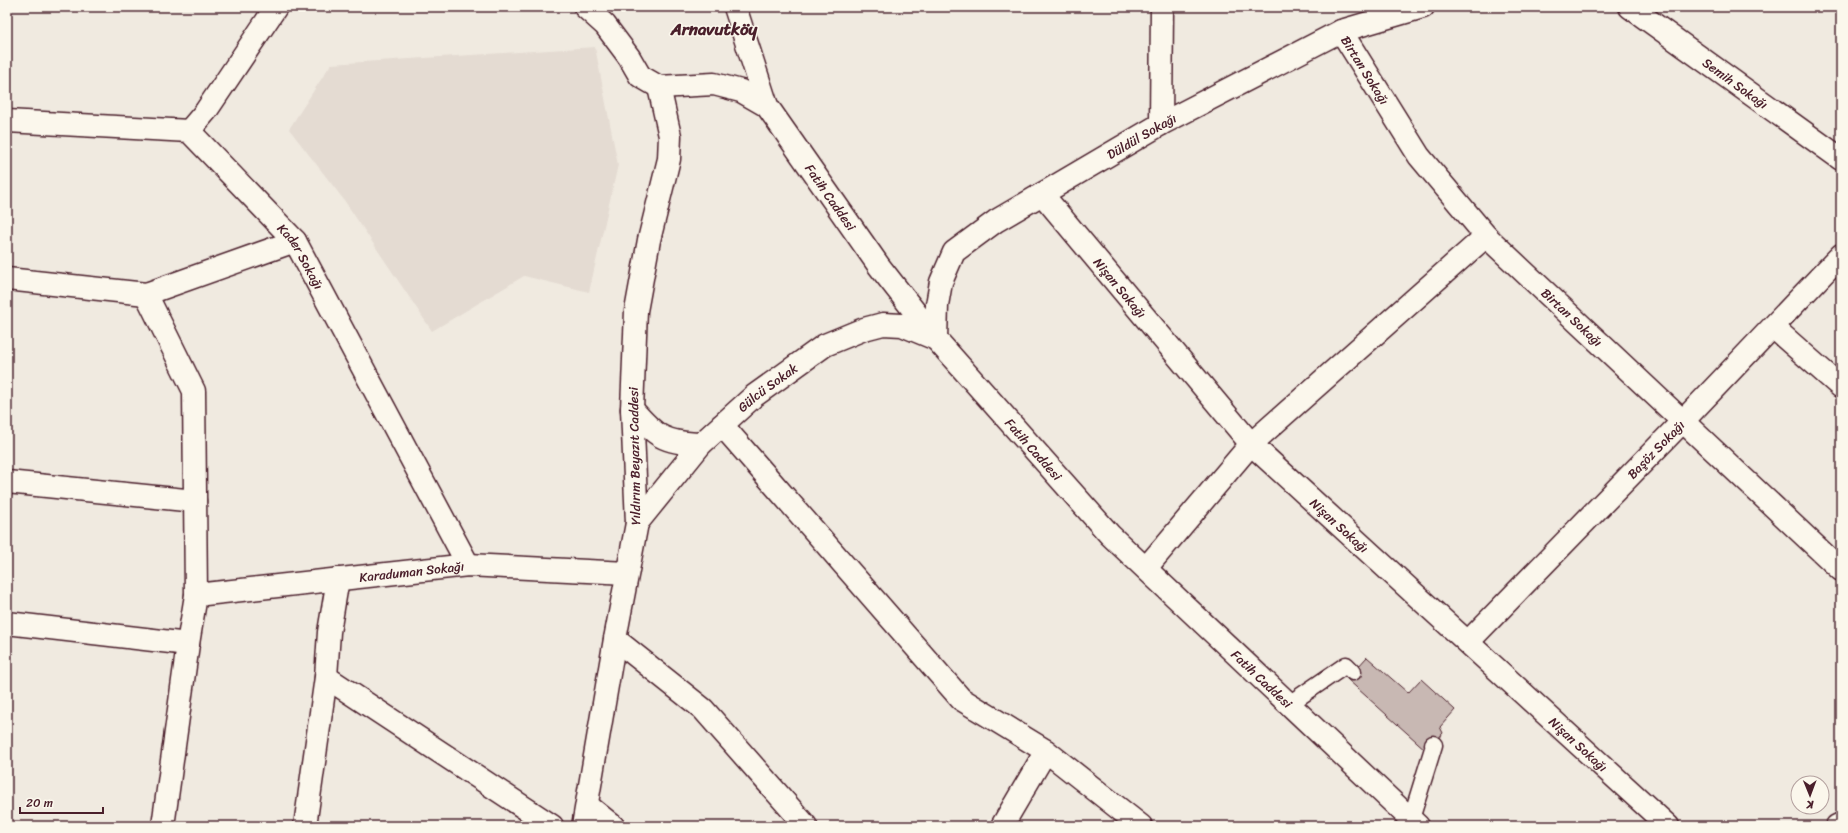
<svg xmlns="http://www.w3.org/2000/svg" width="1848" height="833" font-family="Sriracha,sans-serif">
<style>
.built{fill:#e4dbd2}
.building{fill:#c8b8b3;stroke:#4a1f2b}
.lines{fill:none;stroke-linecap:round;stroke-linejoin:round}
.lane-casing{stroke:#4a1f2b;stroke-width:19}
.street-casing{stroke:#4a1f2b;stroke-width:25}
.secondary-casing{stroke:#4a1f2b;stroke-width:25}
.primary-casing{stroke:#4a1f2b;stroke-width:25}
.lane{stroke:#fbf7ec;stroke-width:16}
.street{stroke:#fbf7ec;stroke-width:22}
.secondary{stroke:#fbf7ec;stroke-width:22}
.primary{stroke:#fbf7ec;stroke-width:22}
.labels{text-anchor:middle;stroke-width:3;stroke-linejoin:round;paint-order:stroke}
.street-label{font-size:13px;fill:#4a1f2b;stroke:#fbf7ec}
.district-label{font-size:17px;font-weight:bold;fill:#4a1f2b;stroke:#fbf7ec}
</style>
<rect width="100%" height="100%" fill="#f0eae0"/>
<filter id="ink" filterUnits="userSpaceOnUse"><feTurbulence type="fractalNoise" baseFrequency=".025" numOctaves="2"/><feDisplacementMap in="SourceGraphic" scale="8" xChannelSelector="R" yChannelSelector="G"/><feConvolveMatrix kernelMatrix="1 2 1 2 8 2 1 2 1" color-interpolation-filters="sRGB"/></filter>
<g filter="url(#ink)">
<path class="built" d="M595 47 618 165 589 292 524 276 432 331 344 200 289 129 331 64Z"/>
<path class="building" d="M1367 657 1408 693 1421 679 1455 710 1440 727 1443 733 1427 751 1347 679Z"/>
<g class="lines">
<g class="lane-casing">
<path id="lane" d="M1289 704 1346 665 1353 672
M1411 819 1434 745 1433 744"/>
</g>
<g class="street-casing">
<g id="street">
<path d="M735 7 767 106"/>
<path id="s1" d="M1630 7 1841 159"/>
<path id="s2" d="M1341 31 1419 156 1486 236 1841 570"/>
<path id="s3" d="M7 121 189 131 295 241 468 565"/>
<path d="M1161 124 1162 7"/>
<path d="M189 131 206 111 276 7"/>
<path id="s4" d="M1042 194 1251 444 1668 826"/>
<path d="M7 279 146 294 295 241"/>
<path d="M146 294 194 391 196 595 188 644 163 826"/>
<path d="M1773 327 1841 387"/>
<path d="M722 425 961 699 1046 751 1141 826"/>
<path d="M7 482 195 501"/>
<path d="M1146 568 1251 444 1486 236"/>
<path id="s5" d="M196 595 468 565 627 573"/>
<path d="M7 623 188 644"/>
<path d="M615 639 703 709 806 826"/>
<path id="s6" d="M1468 642 1682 422 1841 255"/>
<path d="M326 677 552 826"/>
<path d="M587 805 613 826"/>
<path d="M305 826 326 677 329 632 338 579"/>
<path d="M1002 826 1046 751"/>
</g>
</g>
<g class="secondary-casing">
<g id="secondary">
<path d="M632 409C656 436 663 443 701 444"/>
<path id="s7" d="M637 523 701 444 754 396 825 345 864 329 883 324 902 325 936 339 937 305 941 282 954 252 996 221 1161 124 1341 31 1423 7"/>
<path d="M583 826 615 639 637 523 632 409 636 311 649 240 669 159 670 136 659 87"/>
</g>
</g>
<g class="primary-casing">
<g id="primary">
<path id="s8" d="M585 7 605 25 629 57 640 76 659 87 714 84 741 91 767 106 879 266 936 339 1110 535 1418 826"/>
<path d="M1837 826 1841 824"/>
</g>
</g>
<use href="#lane" class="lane"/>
<use href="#street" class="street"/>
<use href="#secondary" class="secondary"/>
<use href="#primary" class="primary"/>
</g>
</g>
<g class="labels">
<g class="street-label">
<text dy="5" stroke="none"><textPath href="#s2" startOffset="46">Birtan Sokağı</textPath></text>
<text dy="5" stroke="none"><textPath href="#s1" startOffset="130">Semih Sokağı</textPath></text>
<text dy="5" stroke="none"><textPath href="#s7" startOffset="689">Düldül Sokağı</textPath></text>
<text dy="5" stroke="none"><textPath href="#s8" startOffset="335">Fatih Caddesi</textPath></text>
<text dy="5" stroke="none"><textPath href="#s3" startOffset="351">Kader Sokağı</textPath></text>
<text dy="5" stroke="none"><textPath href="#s4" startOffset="122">Nişan Sokağı</textPath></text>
<text dy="5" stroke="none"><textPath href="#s2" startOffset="370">Birtan Sokağı</textPath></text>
<text dy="5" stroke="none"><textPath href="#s7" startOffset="189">Gülcü Sokak</textPath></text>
<text dy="5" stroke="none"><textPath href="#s8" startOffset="659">Fatih Caddesi</textPath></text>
<text dy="5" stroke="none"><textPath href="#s6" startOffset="269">Başöz Sokağı</textPath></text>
<text transform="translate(634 456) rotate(-91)" y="5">Yıldırım Beyazıt Caddesi</text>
<text dy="5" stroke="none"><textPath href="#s4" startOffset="446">Nişan Sokağı</textPath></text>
<text dy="5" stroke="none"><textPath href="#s5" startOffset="217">Karaduman Sokağı</textPath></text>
<text dy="5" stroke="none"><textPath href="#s8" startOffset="983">Fatih Caddesi</textPath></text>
<text dy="5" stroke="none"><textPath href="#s4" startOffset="770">Nişan Sokağı</textPath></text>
</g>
<g class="district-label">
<text x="714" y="35">Arnavutköy</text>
</g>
</g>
<rect width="1848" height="833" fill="none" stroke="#fbf7ec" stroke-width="24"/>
<rect x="12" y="12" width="1824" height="809" fill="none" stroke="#4a1f2b" stroke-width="1.5" filter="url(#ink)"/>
<g transform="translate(1810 795) rotate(179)"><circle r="19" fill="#fbf7ec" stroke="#b4a19f"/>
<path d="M0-3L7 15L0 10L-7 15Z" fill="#4a1f2b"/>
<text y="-6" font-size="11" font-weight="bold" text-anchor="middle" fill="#4a1f2b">K</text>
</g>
<path d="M20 807v6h83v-6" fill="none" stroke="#4a1f2b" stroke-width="2"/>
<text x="26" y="807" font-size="12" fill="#4a1f2b" stroke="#fbf7ec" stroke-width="3" paint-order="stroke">20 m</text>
</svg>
